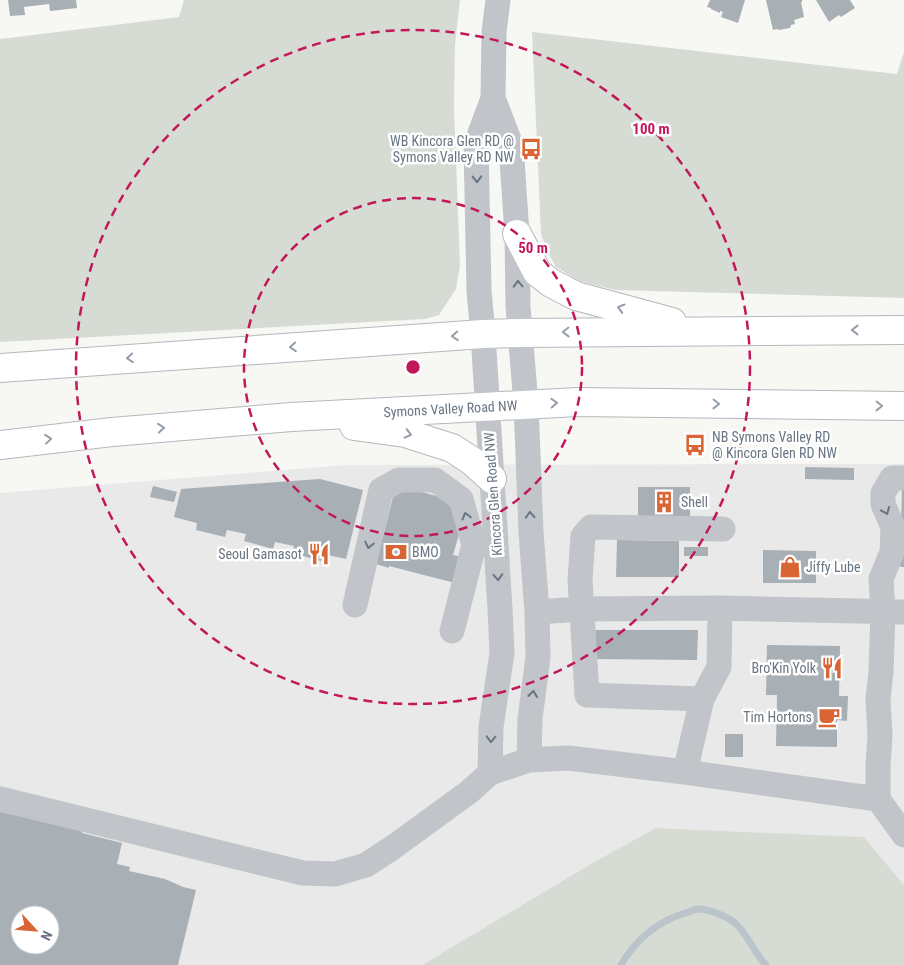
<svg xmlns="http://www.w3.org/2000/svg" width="904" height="965" font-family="'Roboto Condensed',sans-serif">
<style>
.built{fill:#e8e9e8;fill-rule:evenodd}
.green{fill:#d6dcd4}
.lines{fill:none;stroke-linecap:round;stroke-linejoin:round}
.stream{stroke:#bbc4ca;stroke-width:7}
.building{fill:#a8afb5;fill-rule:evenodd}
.major-casing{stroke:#b4b8bc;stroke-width:30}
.minor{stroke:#c1c4c8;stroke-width:25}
.major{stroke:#fff;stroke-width:28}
.oneway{stroke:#687583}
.oneway2{stroke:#959ea8}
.ring{fill:none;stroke:#c2185b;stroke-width:2.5;stroke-dasharray:9 6}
.labels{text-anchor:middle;stroke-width:5;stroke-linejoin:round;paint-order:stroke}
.poi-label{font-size:14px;fill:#687583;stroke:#fff;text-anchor:end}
.street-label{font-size:14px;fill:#687583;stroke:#fff}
.centre{fill:#c2185b;stroke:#fff;stroke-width:2.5}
.ring-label{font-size:15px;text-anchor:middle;font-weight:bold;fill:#c2185b;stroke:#fff;stroke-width:5;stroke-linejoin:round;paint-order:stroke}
</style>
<rect width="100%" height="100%" fill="#f7f7f4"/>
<path class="built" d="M904 464V885L864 837 656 828 594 862 422 965H0V493L346 465ZM20 915H50V945H20Z"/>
<path class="green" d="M184 0H460L455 45 454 107 460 266 456 289 439 315 425 319 0 342V39L179 17Z
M532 32 897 74 904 52V298L615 290 579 281 556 267 547 251 541 234Z
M656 828 864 837 904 885V965H422L594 862Z"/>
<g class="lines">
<path class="stream" d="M621 965C635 941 656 923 682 914 687 913 692 910 697 909 707 908 729 917 736 924 749 936 754 953 766 965"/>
</g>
<path class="building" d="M8 0H76L77 8 50 11 49 4 24 7 25 15 10 16Z
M710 0H745L738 23 721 17 723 12 720 11V13L711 9V8L707 7Z
M766 0H802V2H801L804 17 794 20 795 24 791 25 790 28 779 30 777 29 773 30Z
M816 0H850L855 8 841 17 839 15 829 22Z
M805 467 854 468V480L805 479Z
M320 479 363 490 346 559 323 554 321 561 292 553 294 546 275 542 273 549 244 541 246 534 227 530 225 537 196 530 197 523 174 517 181 489Z
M153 486 177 492 174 502 150 497Z
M638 487H690V518L638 517Z
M902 487H904V567H900Z
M406 488 448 499 460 531 453 555 461 557 455 583 389 566V568L376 564 393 497Z
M617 540 679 541V577H616Z
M684 547H708V556H684Z
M763 550 816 551V583H763Z
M595 630H698L697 660 595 659Z
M767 645 840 646 839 696H848L847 721 837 720V747L776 746 777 695H766Z
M725 734H743V757H725Z
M0 812 83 829 82 833 122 843 117 864 130 867 129 871 165 879 183 887 196 890 178 965H0ZM20 915H50V945H20Z"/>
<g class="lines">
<g class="major-casing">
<g id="major">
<path d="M517 234 537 272 551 283 576 296 672 322"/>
<path d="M0 368 483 334 521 333 904 330"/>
<path d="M354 426 405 433 452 448 472 461 492 479"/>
<path id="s1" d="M0 445 112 432 291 417 578 402 904 406"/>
</g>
</g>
<path class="minor" d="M493 98 511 145 517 234 518 307 526 404 531 532 537 612 538 657 530 719 529 760
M355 605 381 490 399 480H435L461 499 474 545 452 631
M537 612 581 609 720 608 904 612
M702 699 587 695 580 580 583 536 591 527 723 529
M685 772 702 699 719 667 720 608
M490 773 491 727 502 653 500 609 483 334 479 291 476 144 493 98 494 32 498 0
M0 799 303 873 335 874 366 865 392 848 469 792 490 773 529 760 568 758 685 772 878 799V765L880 736 878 699 881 672 883 612 881 579 892 552 893 527 883 504V493L892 478H904
M878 799 904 835"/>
<use href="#major" class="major"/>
</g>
<defs><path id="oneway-chevron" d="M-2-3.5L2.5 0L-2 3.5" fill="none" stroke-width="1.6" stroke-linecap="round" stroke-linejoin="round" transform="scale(1.25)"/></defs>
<g class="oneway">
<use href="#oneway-chevron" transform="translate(477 179) rotate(89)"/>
<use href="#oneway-chevron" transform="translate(518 284) rotate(-91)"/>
<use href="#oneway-chevron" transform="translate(886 511) rotate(67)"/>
<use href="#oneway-chevron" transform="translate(530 515) rotate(-93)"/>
<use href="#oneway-chevron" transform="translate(466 516) rotate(-105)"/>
<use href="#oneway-chevron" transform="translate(369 545) rotate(103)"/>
<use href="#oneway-chevron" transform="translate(498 577) rotate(86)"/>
<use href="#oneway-chevron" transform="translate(533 694) rotate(-84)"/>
<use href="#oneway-chevron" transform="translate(491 739) rotate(92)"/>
</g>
<g class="oneway2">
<use href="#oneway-chevron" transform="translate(621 308) rotate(-164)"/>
<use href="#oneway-chevron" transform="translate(855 330) rotate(180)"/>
<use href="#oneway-chevron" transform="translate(566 332) rotate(179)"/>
<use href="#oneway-chevron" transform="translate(455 336) rotate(176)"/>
<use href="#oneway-chevron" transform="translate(293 347) rotate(176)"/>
<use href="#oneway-chevron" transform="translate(130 358) rotate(176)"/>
<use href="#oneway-chevron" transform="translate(554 403) rotate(-3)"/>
<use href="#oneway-chevron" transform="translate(716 404) rotate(1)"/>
<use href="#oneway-chevron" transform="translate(879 406) rotate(1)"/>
<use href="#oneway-chevron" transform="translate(161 428) rotate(-5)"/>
<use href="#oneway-chevron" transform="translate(408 434) rotate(15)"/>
<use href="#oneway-chevron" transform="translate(48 439) rotate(-6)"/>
</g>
<g class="ring">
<circle cx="413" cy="367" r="169"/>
<circle cx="413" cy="367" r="337"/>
</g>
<defs>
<g id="bus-bare" transform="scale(1.725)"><path d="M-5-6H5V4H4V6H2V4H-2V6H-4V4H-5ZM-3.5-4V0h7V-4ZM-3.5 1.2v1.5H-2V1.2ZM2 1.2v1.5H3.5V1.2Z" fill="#d86533" stroke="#fff" stroke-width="2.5" paint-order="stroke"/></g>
<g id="building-bare" transform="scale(1.725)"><path d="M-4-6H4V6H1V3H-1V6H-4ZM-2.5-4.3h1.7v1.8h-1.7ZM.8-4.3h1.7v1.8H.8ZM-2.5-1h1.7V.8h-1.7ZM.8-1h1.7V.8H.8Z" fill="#d86533" stroke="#fff" stroke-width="2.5" paint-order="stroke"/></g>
<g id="bank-bare" transform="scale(1.725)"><path d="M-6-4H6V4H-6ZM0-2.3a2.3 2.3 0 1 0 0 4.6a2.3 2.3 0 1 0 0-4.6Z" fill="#d86533" stroke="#fff" stroke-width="2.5" paint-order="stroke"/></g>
<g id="restaurant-bare" transform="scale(1.725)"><path d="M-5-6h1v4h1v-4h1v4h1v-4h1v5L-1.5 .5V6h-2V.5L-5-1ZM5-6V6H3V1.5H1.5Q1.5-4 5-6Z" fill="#d86533" stroke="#fff" stroke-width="2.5" paint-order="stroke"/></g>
<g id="shop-bare" transform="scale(1.725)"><path d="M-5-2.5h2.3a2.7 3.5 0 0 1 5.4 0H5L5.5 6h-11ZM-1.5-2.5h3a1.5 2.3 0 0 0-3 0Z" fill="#d86533" stroke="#fff" stroke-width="2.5" paint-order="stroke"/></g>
<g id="cafe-bare" transform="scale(1.725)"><path d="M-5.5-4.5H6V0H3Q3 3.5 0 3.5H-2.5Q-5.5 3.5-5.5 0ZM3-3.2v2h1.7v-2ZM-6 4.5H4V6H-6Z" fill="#d86533" stroke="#fff" stroke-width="2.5" paint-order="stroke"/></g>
</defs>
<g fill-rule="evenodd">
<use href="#bus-bare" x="531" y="149"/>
<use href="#bus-bare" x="695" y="445"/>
<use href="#building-bare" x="664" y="502"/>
<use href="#bank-bare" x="396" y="552"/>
<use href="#restaurant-bare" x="319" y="554"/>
<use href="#shop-bare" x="790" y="567"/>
<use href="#restaurant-bare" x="832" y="668"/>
<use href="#cafe-bare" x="829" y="717"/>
</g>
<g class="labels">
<g class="poi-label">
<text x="514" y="146">WB Kincora Glen RD @<tspan x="514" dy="16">Symons Valley RD NW</tspan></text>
<text x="712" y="442" text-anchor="start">NB Symons Valley RD<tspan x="712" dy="16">@ Kincora Glen RD NW</tspan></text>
<text x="681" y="507" text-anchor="start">Shell</text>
<text x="412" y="557" text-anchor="start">BMO</text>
<text x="302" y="559">Seoul Gamasot</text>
<text x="806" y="572" text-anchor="start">Jiffy Lube</text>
<text x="816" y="673">Bro'Kin Yolk</text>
<text x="812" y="722">Tim Hortons</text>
</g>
<g class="street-label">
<text dy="5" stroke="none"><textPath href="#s1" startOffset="452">Symons Valley Road NW</textPath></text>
<text transform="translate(493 494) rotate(-94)" y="5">Kincora Glen Road NW</text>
</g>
</g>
<circle cx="413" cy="367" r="8" class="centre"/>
<g class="ring-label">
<text x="651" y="134">100 m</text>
<text x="533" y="253">50 m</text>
</g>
<g transform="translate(35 930) rotate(116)"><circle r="24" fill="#ffffff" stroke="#c3c8cd"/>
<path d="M0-4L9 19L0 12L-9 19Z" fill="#d86533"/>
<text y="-8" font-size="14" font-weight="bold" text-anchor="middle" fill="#687583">N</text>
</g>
</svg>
